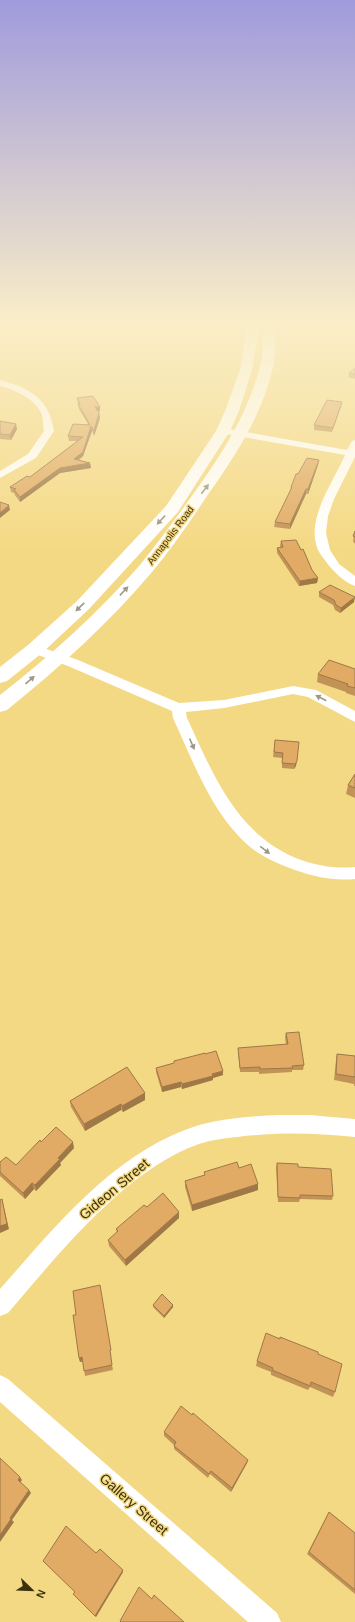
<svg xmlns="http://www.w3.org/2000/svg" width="355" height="1622" font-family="Arial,sans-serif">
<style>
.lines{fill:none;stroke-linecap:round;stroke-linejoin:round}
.street{fill:#fff;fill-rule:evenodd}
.primary{fill:#fff;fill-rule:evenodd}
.wall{fill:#c29357}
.shaded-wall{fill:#9e7847}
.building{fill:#e1ab65;stroke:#9e7847}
.oneway{fill:#9e9886}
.labels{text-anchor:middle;stroke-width:3;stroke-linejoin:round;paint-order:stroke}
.far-street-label{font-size:10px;fill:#3c310d;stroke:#f4d985}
.near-street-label{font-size:14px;fill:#3c310d;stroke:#f4d985}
</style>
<rect width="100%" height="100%" fill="#f4d985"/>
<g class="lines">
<path class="street" d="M0 380C30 388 49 398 54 431L36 458 0 478V471L28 454 44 431C43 426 43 420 42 415 36 399 15 390 0 386Z
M223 428 347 450 352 441 355 440V457L334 499 328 516 326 533 330 550 339 564 355 576V586C345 583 333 571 327 563 324 559 320 554 318 550 305 519 333 483 345 455L220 433 218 431Z
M35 645 78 660 179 703 224 700 293 686 316 690 355 711V722L308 697 293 694 224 708 186 712 187 718C214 776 237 836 301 860 319 866 336 869 355 867V879C334 881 315 877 295 870 281 865 267 859 254 850 213 818 194 763 173 718L172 711 68 666 30 652 29 649 30 646Z
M280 1115H309L355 1119V1137C315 1133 277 1132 237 1137 224 1138 211 1140 199 1144 126 1169 57 1256 8 1313L0 1316V1289C56 1226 115 1151 199 1125 225 1118 253 1116 280 1115Z
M0 1375 8 1379 277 1613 281 1622H248L0 1402Z"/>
<path class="primary" d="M245 321H257L258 334 252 370 239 411 230 431 178 512 89 609 42 653 7 681 0 683V667L28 645 77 601 166 506 216 431 225 411 240 370 246 334Z
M264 321H276C275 336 276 352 273 367 263 413 236 455 209 493 191 520 173 547 152 572 109 623 59 668 7 710L0 712V695C50 656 98 613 140 565 157 544 173 522 189 500 218 460 248 415 260 366 264 352 263 336 264 321Z"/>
</g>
<path class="wall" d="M350 321H355V324Z
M355 368V379L348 377 349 373Z
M77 398 100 407V411L98 412 99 413 100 418 94 436 92 431 83 456 79 460 90 463 91 468 60 473 20 502 15 495 14 493 11 492 10 487 30 477 77 441H69L68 436 88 424 79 409Z
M342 402 341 406 332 432 314 430V425Z
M0 421 17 429 11 440 0 439Z
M318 465 308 494H306L290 529 274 527 275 522 290 491 291 487 298 474Z
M355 531V544L353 541Z
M281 541 301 550 312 570 318 578 317 583 299 586 277 553V548H281L280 546Z
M319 592 354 602 340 613 335 610 333 605 319 597Z
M355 669V696L346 693V692L317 682 318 674Z
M275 740 296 766 294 769 282 768V758L273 757Z
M355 774V798L346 794 348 785Z
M286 1033 304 1065 303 1070H292V1072L259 1074V1072H240L238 1052V1048L286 1045 285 1037Z
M205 1054 223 1071V1075L213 1078V1080L182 1089 181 1087 162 1092 156 1072V1068L174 1063V1061Z
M337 1054 355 1056V1086H354V1084L334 1080 336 1060Z
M145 1093V1100L123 1112 121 1110 85 1131 71 1107 70 1101Z
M41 1142 74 1148 60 1163 61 1165 36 1191 34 1189 25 1199 0 1176V1162L16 1165Z
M277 1163 298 1167 333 1196 332 1200 300 1199 299 1202H278L276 1168Z
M239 1168 258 1184V1190L192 1211 185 1187V1181L204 1175V1172Z
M179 1212V1218L126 1266 109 1246 108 1240 117 1233 116 1229Z
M153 1305H173V1307L164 1318 153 1307Z
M112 1354 110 1355 113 1370 85 1376 83 1361 80 1362 79 1358Z
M318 1354 335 1392 333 1397 310 1387 308 1390 271 1375V1372L256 1366 257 1361Z
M164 1432 248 1460 247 1463 231 1492 210 1474 208 1478 174 1449V1445L164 1436Z
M329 1512 355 1533V1594L307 1554Z
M96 1553 123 1572 96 1617 73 1594 75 1592 43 1561Z"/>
<path class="shaded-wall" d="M342 402 341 406 332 432 333 428Z
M95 407H100V411L96 412Z
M99 413 100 418 94 436V431Z
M16 424 17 429 11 440 10 435Z
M91 426 92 431 83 456 74 463V459Z
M319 460 318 465 308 494V489Z
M90 463 91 468 60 473 20 502V497L60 468Z
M306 489V494L290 529V524Z
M9 505 10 510 0 518V513Z
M318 578 317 583 299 586 300 581Z
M355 597 354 602 340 613 341 608Z
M297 761 296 766 294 769 295 764Z
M223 1071V1075L213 1078V1080L182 1089V1084L212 1074Z
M181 1082V1087L162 1092V1087Z
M145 1093V1100L123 1112 122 1106Z
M121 1104V1110L85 1131 84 1124Z
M73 1142 74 1148 60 1163 61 1165 36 1191 35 1185 58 1158Z
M32 1183 34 1189 25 1199 23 1193Z
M258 1184V1190L192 1211V1205Z
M2 1199 9 1229 0 1233V1226Z
M179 1212V1218L126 1266 125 1260Z
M173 1305V1307L164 1318V1316Z
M82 1357 83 1361 80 1362 79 1358Z
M248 1460 247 1463 231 1492 232 1488Z
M20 1477 22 1480 20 1483 18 1480Z
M29 1490 31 1493 12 1520 14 1522 0 1542V1535L10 1518Z
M123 1570V1572L96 1617 95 1616Z"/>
<path class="building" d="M355 368V374L349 373Z
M93 396 100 407H95L99 413 94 431 91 426 83 452 74 459 90 463 60 468 20 497 14 490 16 489 10 487 27 476 30 477 83 437 68 436 73 424 90 425 78 404H80L77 398Z
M327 400 342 402 333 428 314 425Z
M0 421 16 424 10 435 0 434Z
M307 458 319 460 308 489H306L290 524 275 522 292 487H291L296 474H298Z
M0 502 9 505 0 513Z
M355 531V538L353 536Z
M296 540 301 550 303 549 312 570 318 578 300 581 277 548 283 547 281 541Z
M330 585 355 597 341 608 336 605 334 600 319 592Z
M329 660 355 669V688L347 686 348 684 318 674Z
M275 740 299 742 297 761 295 764 282 763 283 753 274 752Z
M355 774V788L348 785Z
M299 1032 304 1065 292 1066 293 1068 260 1069V1067L240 1068 238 1048 288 1044 286 1033Z
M216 1051 223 1071 212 1074 213 1076 182 1084 181 1082 162 1087 156 1068 174 1063V1061L205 1053V1054Z
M337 1054 355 1056V1077L336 1074Z
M127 1067 145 1093 122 1106 121 1104 84 1124 70 1101Z
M56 1127 73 1142 58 1158 60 1159 35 1185 32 1183 23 1193 0 1172V1162L6 1157 16 1165 40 1140 41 1142Z
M237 1162 239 1168 251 1164 258 1184 192 1205 185 1181 205 1175 204 1172Z
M277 1163 298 1164V1167L331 1169 333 1196 300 1195V1198L278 1197Z
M163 1193 179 1212 125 1260 108 1240 118 1231 116 1229 144 1205 147 1207Z
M2 1199 7 1224 0 1226V1200Z
M100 1285 111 1350H110L112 1365 84 1371 82 1357 79 1358 73 1315H76L73 1291Z
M162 1294 173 1305 164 1316 153 1305Z
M266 1333 280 1339V1337L318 1352V1354L342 1364 335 1392 311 1382 310 1386 272 1370 273 1368 257 1361Z
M181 1406 192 1415 193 1413 248 1460 232 1488 211 1471 209 1474 174 1446 176 1442 164 1432Z
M0 1458 20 1477 18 1480 29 1490 10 1518 11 1519 0 1535Z
M329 1512 355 1533V1590L309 1552Z
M66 1526 96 1553 100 1549 123 1570 95 1616 73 1594 75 1592 43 1561Z
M139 1587 152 1599 154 1595 184 1622H121L120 1621Z"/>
<defs><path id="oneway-solid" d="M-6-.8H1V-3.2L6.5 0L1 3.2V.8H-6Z"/></defs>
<g class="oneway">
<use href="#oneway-solid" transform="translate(205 489) rotate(-53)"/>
<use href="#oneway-solid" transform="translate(161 520) rotate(133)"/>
<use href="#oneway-solid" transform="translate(124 591) rotate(-47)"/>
<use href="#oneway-solid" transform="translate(80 607) rotate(136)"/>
<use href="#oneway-solid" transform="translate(30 680) rotate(-41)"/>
<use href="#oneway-solid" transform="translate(321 698) rotate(-153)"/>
<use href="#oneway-solid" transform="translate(192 744) rotate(66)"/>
<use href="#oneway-solid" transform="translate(265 850) rotate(37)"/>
</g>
<linearGradient id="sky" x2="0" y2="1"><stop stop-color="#a09bdc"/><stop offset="0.59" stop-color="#faeec8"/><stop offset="1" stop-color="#faeec8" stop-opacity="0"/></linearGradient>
<rect width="355" height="548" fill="url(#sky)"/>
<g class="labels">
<g class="far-street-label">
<text transform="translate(170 535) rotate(-53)" y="4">Annapolis Road</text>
</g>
<g class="near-street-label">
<text transform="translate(114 1189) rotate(-40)" y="5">Gideon Street</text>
<text transform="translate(134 1504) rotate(41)" y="5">Gallery Street</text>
</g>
</g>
<g transform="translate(32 1590) rotate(113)" stroke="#f4d985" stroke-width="3" paint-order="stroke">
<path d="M0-3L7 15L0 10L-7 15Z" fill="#3c310d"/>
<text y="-6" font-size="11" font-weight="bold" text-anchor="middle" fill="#3c310d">N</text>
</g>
</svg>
